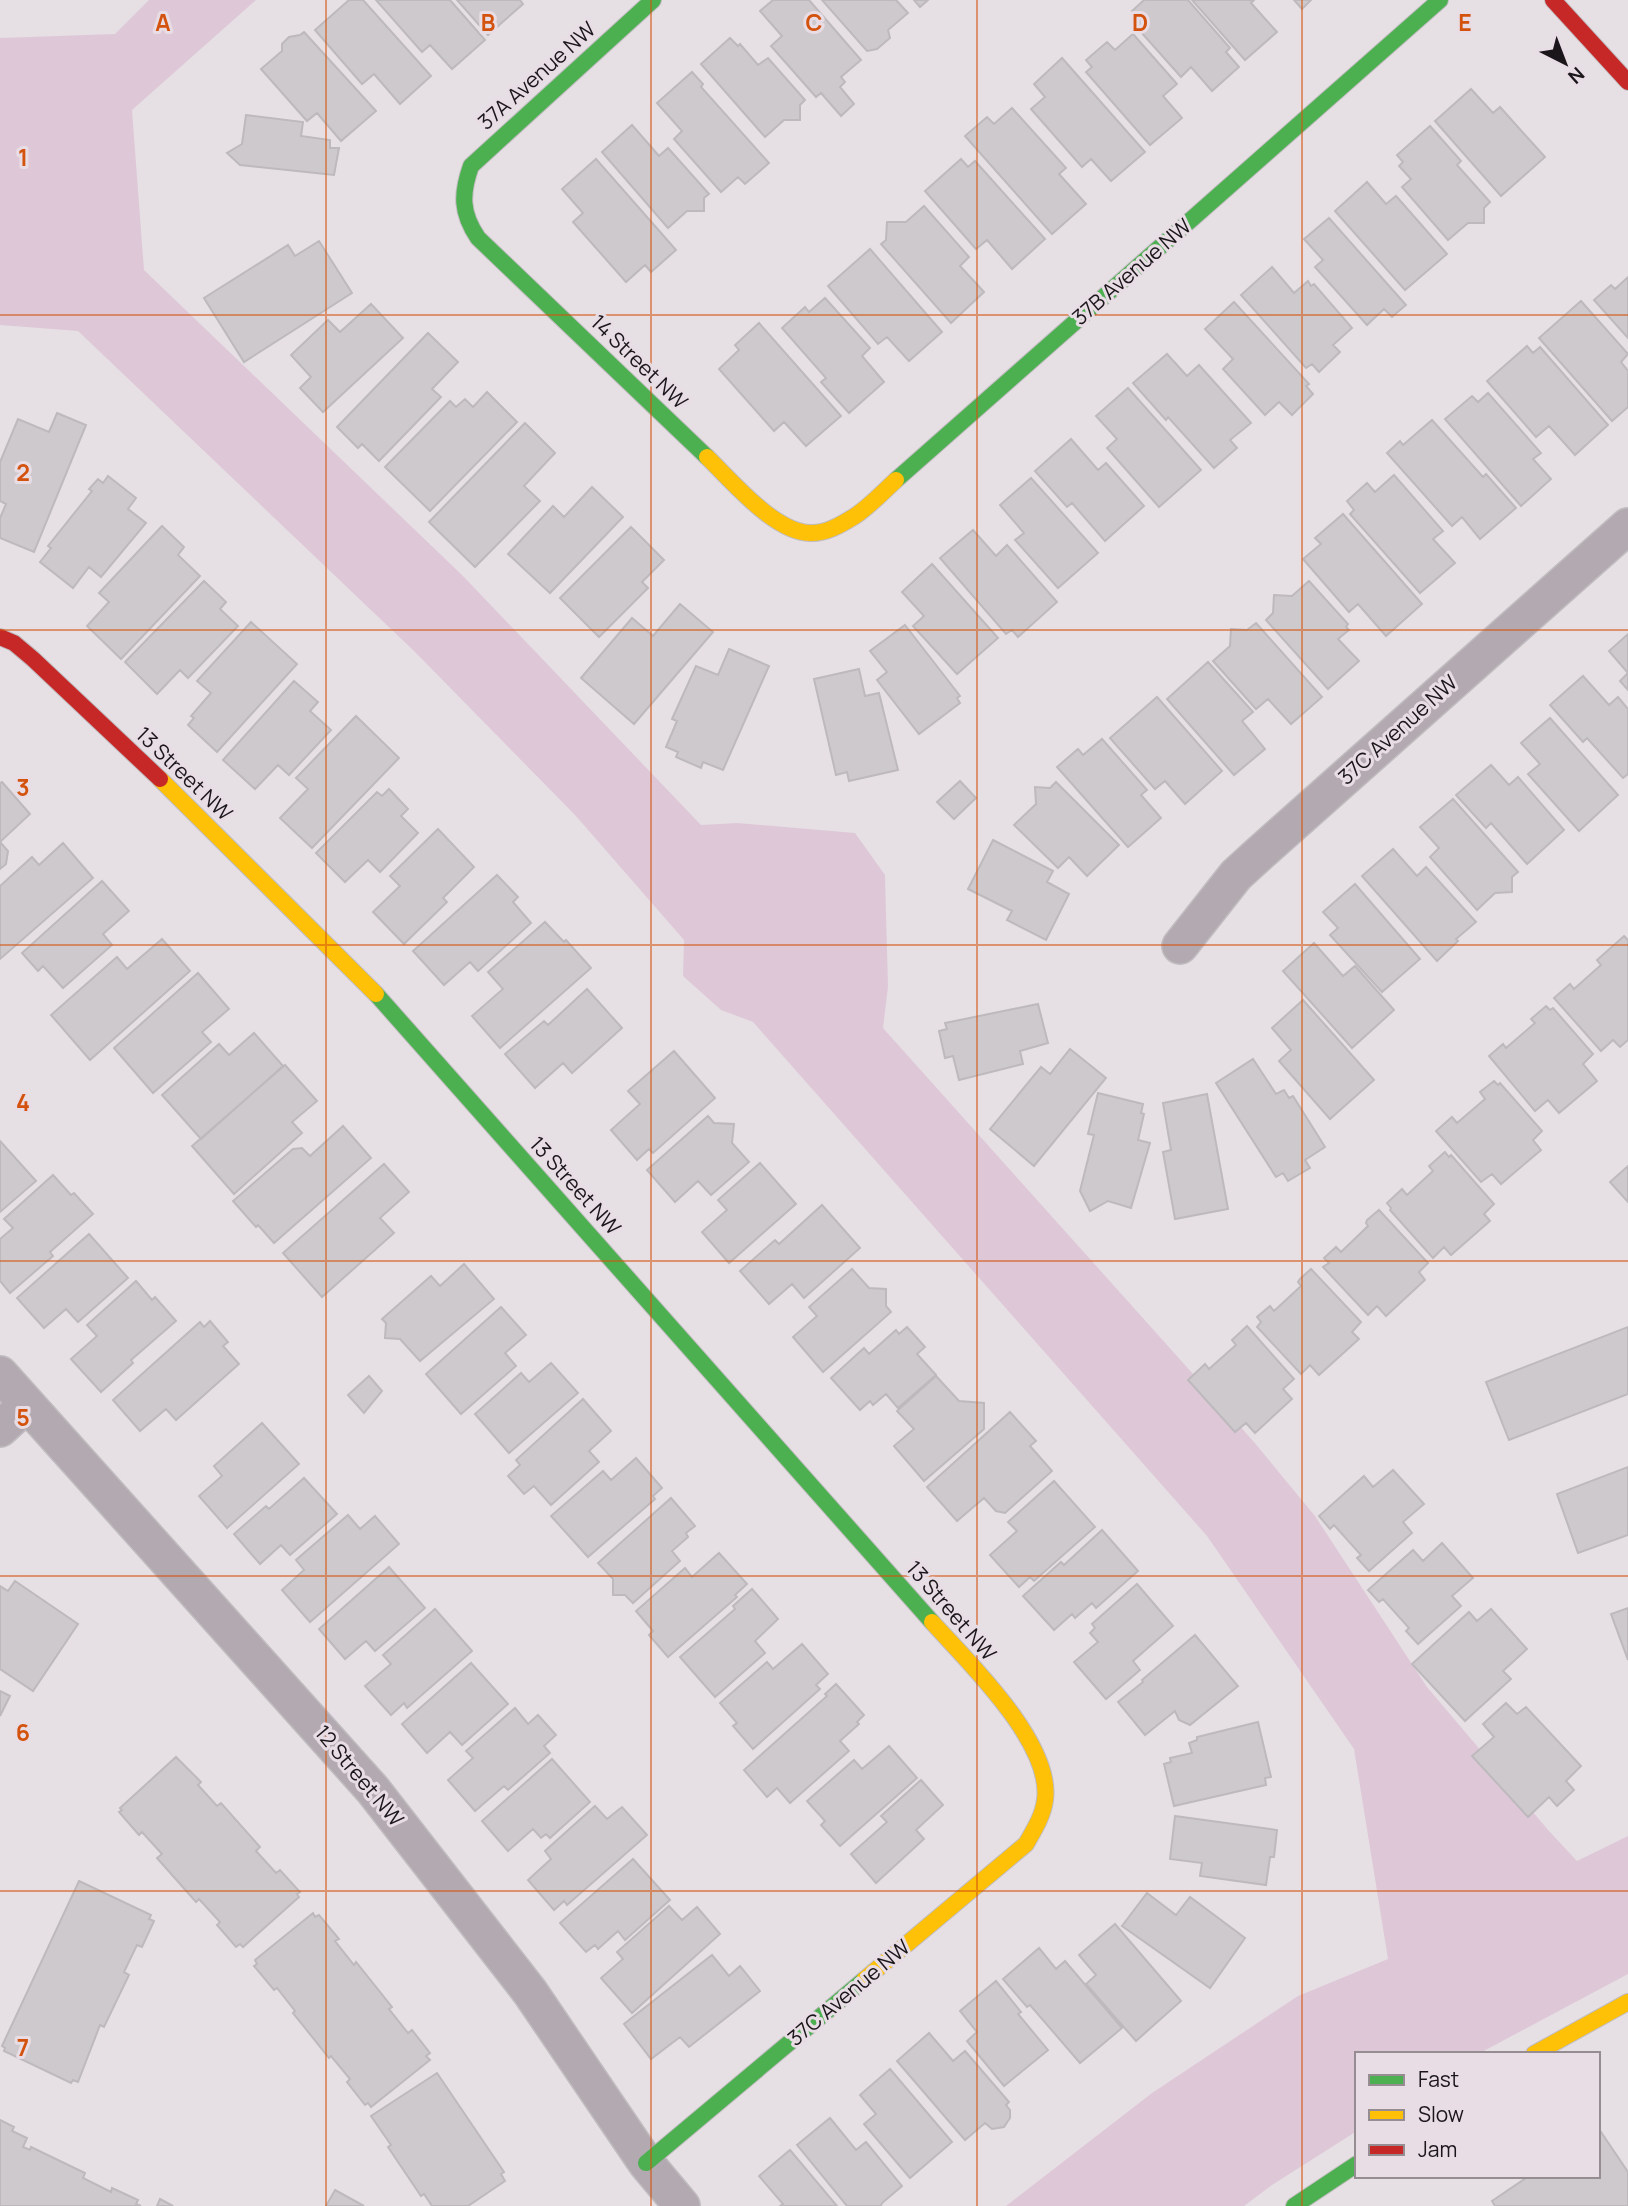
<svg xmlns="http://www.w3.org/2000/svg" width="1628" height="2206" font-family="Manrope,sans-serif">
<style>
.green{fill:#dec8d8}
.building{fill:#cec9cd;stroke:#bdb9bc;stroke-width:2}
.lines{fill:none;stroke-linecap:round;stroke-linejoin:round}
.street-casing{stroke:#c0bcbf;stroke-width:38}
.fast-casing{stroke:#c0bcbf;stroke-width:18}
.slow-casing{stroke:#c0bcbf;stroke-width:18}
.jam-casing{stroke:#c0bcbf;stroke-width:18}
.street{stroke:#b3a9b0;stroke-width:35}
.fast{stroke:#4caf50;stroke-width:16}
.slow{stroke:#ffc107;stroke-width:16}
.jam{stroke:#c62828;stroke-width:16}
.grid{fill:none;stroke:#d3520d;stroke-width:2;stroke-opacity:0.55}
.labels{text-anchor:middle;stroke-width:6;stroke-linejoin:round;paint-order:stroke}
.street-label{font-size:21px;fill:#1a1619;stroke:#e9dde5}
.grid-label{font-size:23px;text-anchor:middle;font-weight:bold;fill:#d3520d;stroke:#e9dde5;stroke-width:6;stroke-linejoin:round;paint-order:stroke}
</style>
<rect width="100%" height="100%" fill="#e6e0e4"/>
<path class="green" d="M149 0H256L132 110 144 270 463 576 701 825 737 823 855 833 885 875 888 987 883 1028 1254 1442 1315 1516 1427 1687 1549 1831 1577 1861 1628 1836V1974L1478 2054H1357V2131L1272 2185 1244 2206H1006L1152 2093 1298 1996 1388 1959 1354 1749 1207 1536 753 1022 721 1010 683 976 684 940 575 815 414 651 78 331 0 325V38L115 34Z"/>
<path class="building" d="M349 0H363L431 76 400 104 374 74 362 84 315 30Z
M376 0H450L485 40 452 69 430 45 422 52Z
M457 0H520L523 4 488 35Z
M773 0H809L861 60 841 77 845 82 840 87 854 104 841 116 821 93 816 97 771 46 782 36 760 11Z
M822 0H896L908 13 888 30 890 38 877 49 867 51Z
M914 0H928L920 7Z
M1144 0H1188L1230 48 1226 52 1239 67 1212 91 1191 67 1181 77 1132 22 1137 17 1132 11Z
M1192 0H1254L1251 3 1277 32 1245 60Z
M1294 0H1311L1302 9Z
M304 32 376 111 341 141 317 113 307 121 261 69 282 51V44L289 37 300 35Z
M1133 34 1177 84 1163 96 1182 118 1150 145 1086 72 1092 67 1086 60 1107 42 1115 50Z
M730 38 738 46 740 44 758 65 768 58 805 100 800 105V120H784L765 137 701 64Z
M1062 58 1145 152 1111 181 1091 159 1082 167 1031 109 1045 97 1034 84Z
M692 72 703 84 701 87 769 163 745 184 738 177 721 192 674 139 682 131 657 103Z
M1471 89 1493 113 1500 107 1545 157 1501 196 1435 121Z
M1012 108 1066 168 1059 174 1086 204 1052 234 965 136 987 117 994 124Z
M246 115 303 122 301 136 330 140V148H339L334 175 240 165 227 153 242 144Z
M632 125 659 156 668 148 709 194 704 198V211H687L668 228 602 152Z
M1430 126 1461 161 1457 165 1490 202 1484 208V223H1468L1448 240 1402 187 1411 179 1399 166 1403 162 1397 155Z
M596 159 676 250 651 272 645 265 626 282 573 222 583 213 562 189Z
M961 159 968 167 975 161 1045 239 1012 269 987 240 976 249 925 191Z
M1367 182 1386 204 1396 196 1447 254 1405 290 1335 211Z
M924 206 969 257 960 266 984 292 951 323 881 244 886 240 887 222H906Z
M1329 218 1406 305 1392 317 1384 309 1367 325 1315 267 1323 260 1304 239Z
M319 241 352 293 244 362 204 298 288 245 295 256Z
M870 249 942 332 909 361 887 337 878 344 828 286Z
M1272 267 1294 293 1308 281 1311 286 1314 284 1352 328 1333 345 1340 352 1319 372 1312 364 1306 368 1241 295Z
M1628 277V338L1594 300 1611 285 1615 289Z
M825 298 870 348 862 356 884 382 849 413 821 382 826 378 782 328 805 307 809 312Z
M1581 301 1628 354 1621 362 1628 371V407L1612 421 1539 338Z
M1234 302 1309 384 1306 386 1313 394 1292 415 1279 402 1265 415 1223 369 1233 359 1205 329Z
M371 304 403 338 323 412 300 388 311 377 291 355 328 320 340 332Z
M759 323 841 416 806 446 784 422 774 431 719 369 739 350 735 345Z
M428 333 458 362 432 389 441 397 379 461 362 444 358 448 337 427Z
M1527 346 1533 353 1540 347 1608 425 1575 455 1549 426 1536 437 1487 381Z
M1167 354 1187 376 1199 365 1251 423 1230 440 1237 448 1214 468 1168 417 1166 420 1133 383Z
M1128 388 1201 470 1159 507 1107 448 1117 439 1096 416Z
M487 392 517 422 430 511 385 467 450 401 456 407 465 399 473 407Z
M1488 393 1541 453 1533 459 1551 479 1521 506 1445 419 1472 396 1478 402Z
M57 413 86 425 34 552 0 538V518L6 504 0 501V462L18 419 49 432Z
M1432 420 1483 477 1486 474 1516 508 1480 539 1462 517 1452 526 1387 453 1400 441 1403 445Z
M525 423 555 453 524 486 540 501 475 567 429 522Z
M1071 439 1098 470 1106 463 1144 506 1105 541 1072 503 1067 507 1035 471Z
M1394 475 1443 531 1433 539 1455 563 1420 593 1350 514 1354 510 1347 501 1367 483 1375 492Z
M108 476 136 498 128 509 146 523 101 577 89 567 73 588 40 562 51 548 48 546 92 491 89 489 98 479 103 483Z
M1031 478 1098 553 1058 588 1015 540 1024 533 1000 505Z
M592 487 623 517 550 593 508 554 553 506 564 517Z
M1343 514 1422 604 1386 636 1358 604 1349 612 1303 559 1321 544 1315 538Z
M162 526 184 547 178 555 200 576 121 659 87 626 109 602 99 593Z
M631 527 664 560 642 582 648 588 599 637 560 598Z
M973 530 996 556 1007 545 1057 602 1018 637 1012 630 1006 634 940 558Z
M932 564 998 638 957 674 913 626 924 616 902 592Z
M204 581 226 602 220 609 238 626 188 678 180 670 157 694 125 662Z
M1309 581 1348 624 1346 627 1349 630 1338 639 1359 661 1328 689 1266 620 1273 613 1274 595 1292 596Z
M680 604 713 632 634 724 581 678 632 618 653 636Z
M251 622 297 664 217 752 188 725 194 718 191 716 211 693 197 681Z
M1256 623 1322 697 1291 724 1268 699 1256 709 1213 661 1230 646 1231 629 1247 630Z
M905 625 960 696 957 698 960 703 919 734 877 680 887 672 870 651Z
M1628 634V690L1620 681 1628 673 1609 651Z
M729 649 769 666 723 770 703 762 701 768 676 757 678 752 666 747 677 721 672 719 696 666 718 675Z
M1208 662 1253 712 1242 721 1265 749 1234 775 1167 699Z
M859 669 865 696 879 693 898 770 849 781 847 772 836 775 814 679Z
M1583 676 1609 705 1618 697 1628 709V774L1623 778 1587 738 1583 742 1550 705Z
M294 681 318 702 310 711 331 730 289 775 278 765 255 789 223 760Z
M1157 697 1222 771 1185 804 1165 781 1155 789 1110 738Z
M356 716 399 758 312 848 280 818 308 789 296 778Z
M1550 718 1618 795 1579 831 1528 774 1540 764 1521 743Z
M1102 739 1147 790 1141 795 1161 818 1128 847 1057 767 1078 749 1083 755Z
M1491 765 1509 785 1518 777 1564 830 1527 864 1491 823 1486 828 1456 795Z
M960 781 976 798 954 819 937 802Z
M2 782 30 814 0 842V783Z
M1056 782 1119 845 1087 876 1069 857 1058 868 1014 825 1036 804 1035 787 1050 788Z
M389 789 408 809 401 816 418 833 380 872 368 860 345 882 316 853 377 792 382 796Z
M1453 799 1518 872 1512 877V892L1495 893 1477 910 1430 857 1439 848 1420 827Z
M438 829 474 867 443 898 447 902 404 944 373 912 400 886 390 876Z
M993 840 1053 871 1047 882 1069 894 1046 940 1007 920 1012 911 968 889Z
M0 842 8 851 6 864 0 869Z
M63 843 93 878 0 959V886L32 857 39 865Z
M1393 849 1417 876 1426 867 1476 922 1456 939 1458 941 1437 961 1362 876Z
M497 875 518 897 513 902 531 923 478 971 470 962 444 985 413 951Z
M102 881 129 911 103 934 112 945 63 988 43 966 38 971 22 953Z
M1355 884 1420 959 1382 992 1330 935 1338 928 1323 912Z
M545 922 564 942 566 940 591 968 500 1048 472 1016 503 989 488 972Z
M1624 936 1628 940V1040L1620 1047 1613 1040 1601 1051 1554 998 1570 984 1574 989 1601 965 1597 960Z
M162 939 190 971 90 1060 51 1015 117 957 127 969Z
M1314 943 1343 976 1355 966 1394 1010 1352 1048 1283 971Z
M198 973 229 1009 202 1032 211 1042 153 1093 114 1048Z
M587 989 622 1028 572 1073 563 1063 535 1088 505 1054 544 1021 548 1025Z
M1303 1000 1374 1080 1330 1119 1279 1061 1291 1050 1272 1028Z
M1038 1004 1048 1043 1020 1051 1023 1064 959 1080 953 1056 945 1058 939 1031 947 1029 945 1023Z
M1546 1006 1550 1010 1553 1008 1593 1054 1583 1064 1597 1081 1559 1113 1548 1100 1535 1111 1489 1056 1503 1044 1506 1048 1535 1023 1531 1019Z
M254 1033 283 1066 201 1139 162 1095 219 1044 229 1055Z
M1070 1049 1106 1078 1034 1166 990 1129 1041 1067 1050 1074Z
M674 1051 715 1098 653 1153 649 1149 637 1160 611 1130 640 1104 628 1091Z
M1253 1059 1276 1094 1284 1090 1289 1098 1293 1096 1325 1147 1305 1160 1310 1168 1288 1181 1283 1173 1276 1177 1216 1083Z
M285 1065 317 1101 292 1122 302 1133 234 1194 192 1146Z
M1494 1081 1498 1085 1500 1083 1542 1131 1533 1140 1541 1150 1501 1184 1492 1174 1481 1182 1436 1131 1452 1117 1457 1123 1485 1099 1480 1092Z
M1098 1093 1143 1104 1141 1113 1144 1114 1138 1140 1150 1143 1131 1208 1108 1201 1090 1211 1080 1191 1094 1135 1088 1134Z
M1207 1094 1228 1209 1175 1219 1163 1152 1171 1150 1163 1103Z
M708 1116 714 1123 734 1124 732 1143 749 1162 711 1195 698 1181 675 1202 647 1170Z
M343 1126 371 1158 274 1243 258 1225 256 1227 233 1201 293 1149 302 1148 310 1156Z
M0 1141 36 1181 0 1212Z
M1445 1152 1449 1157 1451 1155 1494 1204 1484 1214 1490 1221 1451 1255 1444 1247 1433 1258 1390 1210 1391 1208 1387 1203 1402 1189 1407 1195 1433 1171 1429 1166Z
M760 1163 796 1204 729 1263 702 1232 727 1210 718 1200Z
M384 1164 409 1192 380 1218 394 1233 322 1297 283 1253Z
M1628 1166V1202L1610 1182Z
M53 1175 71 1195 74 1193 93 1214 50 1252 53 1256 10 1293 0 1281V1239L13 1228 4 1219Z
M822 1205 860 1248 804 1298 792 1284 769 1304 740 1271 775 1240 779 1244Z
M1379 1210 1428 1263 1419 1272 1425 1280 1386 1316 1377 1306 1368 1315 1323 1267 1329 1263 1324 1258 1336 1247 1341 1252 1368 1226 1366 1223 1367 1220Z
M89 1234 128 1278 78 1322 66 1309 44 1328 17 1298Z
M464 1264 494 1299 420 1361 400 1339 385 1338 386 1323 382 1319 431 1276 440 1286Z
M852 1269 869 1288 886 1289V1306L891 1312 823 1372 793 1337 817 1316 809 1307Z
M1311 1269 1361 1322 1352 1332 1359 1339 1319 1375 1310 1365 1301 1374 1257 1327 1261 1322 1257 1317 1270 1306 1274 1311 1301 1286 1298 1282 1300 1279Z
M136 1281 152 1300 155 1297 176 1321 131 1360 133 1363 101 1392 71 1359 97 1336 87 1325Z
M501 1307 526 1335 505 1353 516 1366 461 1414 426 1374Z
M210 1321 228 1342 223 1346 239 1364 176 1420 166 1409 140 1431 113 1400 200 1322 204 1327Z
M1247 1326 1294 1379 1283 1389 1292 1399 1255 1433 1246 1423 1235 1432 1188 1380 1205 1364 1209 1369 1236 1345 1232 1340Z
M907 1327 925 1347 917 1354 936 1375 898 1408 886 1394 873 1405 870 1401 860 1410 831 1378 864 1348 869 1354 896 1330 899 1334Z
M1628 1327V1394L1509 1440 1486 1382Z
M551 1363 578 1393 509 1453 475 1414 521 1373 529 1382Z
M369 1376 382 1391 364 1413 348 1395Z
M936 1376 959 1401 984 1403V1429L924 1481 894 1446 914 1429 897 1411Z
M583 1399 611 1431 589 1451 599 1462 551 1505 534 1486 524 1494 508 1476 520 1465 516 1460Z
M1010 1412 1036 1441 1030 1446 1052 1471 1005 1513 996 1511 984 1498 957 1521 927 1487Z
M262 1423 299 1464 227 1528 199 1496 222 1476 214 1466Z
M636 1458 662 1488 653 1496 655 1499 588 1557 551 1516 603 1471 611 1480Z
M1628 1467V1535L1578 1553 1557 1494Z
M1393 1470 1424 1504 1403 1522 1412 1533 1369 1571 1357 1558 1361 1555 1334 1525 1330 1529 1319 1516 1364 1476 1373 1487Z
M304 1478 337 1514 290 1555 281 1545 260 1564 234 1534 266 1506 269 1509Z
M1054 1481 1095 1527 1034 1581 1030 1577 1019 1587 990 1555 1017 1531 1008 1522Z
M671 1498 695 1526 686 1533 688 1537 672 1551 680 1561 633 1603 625 1595H613V1579L598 1563Z
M348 1515 360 1529 375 1516 399 1544 310 1622 282 1590 304 1570 296 1560Z
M1102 1530 1138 1571 1096 1608 1092 1603 1075 1618 1072 1614 1054 1630 1023 1596 1061 1562 1064 1565Z
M1442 1543 1473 1578 1452 1596 1461 1606 1418 1644 1406 1631 1409 1628 1383 1599 1379 1602 1368 1590 1413 1550 1423 1561Z
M719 1553 747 1584 735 1595 737 1597 668 1657 649 1635 653 1631 636 1611 685 1568 692 1577Z
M389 1567 425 1608 375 1651 366 1641 345 1659 319 1629Z
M15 1581 78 1624 33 1691 0 1669V1586L8 1591Z
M1137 1584 1173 1626 1133 1661 1140 1670 1106 1699 1074 1662 1098 1642 1090 1633 1095 1628 1092 1624Z
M752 1589 778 1619 755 1641 765 1653 715 1697 680 1657 735 1609 733 1606Z
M1628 1608V1660L1611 1614Z
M435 1609 472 1651 407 1708 404 1703 391 1715 365 1686 391 1664 383 1655Z
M1491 1609 1527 1649 1503 1671 1511 1679 1465 1721 1412 1664 1469 1612 1477 1621Z
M1195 1635 1238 1686 1190 1725 1179 1720 1175 1711 1145 1735 1118 1702 1143 1682 1142 1680Z
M802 1644 828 1674 816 1685 820 1689 753 1749 733 1726 737 1723 720 1703 767 1662 773 1669Z
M471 1663 508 1704 462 1745 450 1732 427 1753 402 1724Z
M836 1684 864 1715 857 1722 859 1724 840 1741 849 1751 790 1803 777 1788 767 1797 744 1770 827 1696 825 1694Z
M0 1691 10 1696 0 1716Z
M1506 1703 1517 1714 1526 1707 1581 1766 1566 1781 1574 1790 1557 1806 1549 1797 1528 1817 1472 1756 1494 1737 1483 1724Z
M515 1708 528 1724 538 1715 556 1735 544 1746 550 1753 508 1790 504 1786 475 1811 448 1780 473 1758 466 1751Z
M1258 1722 1271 1777 1265 1778 1266 1785 1174 1806 1164 1764 1171 1762 1170 1758 1192 1753 1189 1743 1197 1740V1737Z
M889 1746 917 1778 840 1846 821 1825 825 1821 807 1801 854 1760 862 1769Z
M176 1757 201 1782 198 1785 217 1806 221 1803 260 1847 256 1851 276 1873 280 1870 300 1892 297 1894 299 1897 243 1947 240 1944 236 1947 217 1925 220 1922 199 1899 196 1902 157 1858 162 1854 142 1832 139 1835 119 1812 122 1810 120 1808Z
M552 1759 590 1802 550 1838 546 1834 541 1838 533 1829 508 1851 482 1821Z
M921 1780 943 1805 916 1830 924 1839 876 1883 851 1854 887 1822 881 1816Z
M595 1806 607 1819 622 1807 647 1835 567 1905 564 1901 554 1910 528 1880 551 1859 545 1851Z
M1175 1816 1277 1830 1274 1857H1270L1266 1885 1200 1876 1202 1863 1170 1859Z
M633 1859 670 1900 625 1940 618 1931 598 1949 595 1945 586 1952 560 1923Z
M79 1881 151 1915 149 1919 154 1921 142 1947 137 1945 124 1972 129 1975 104 2027 100 2025 78 2082 73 2080 71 2083 4 2051 5 2048 2 2046Z
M1147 1893 1176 1915 1190 1897 1245 1938 1210 1988 1122 1926Z
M669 1906 682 1920 697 1907 720 1934 632 2013 601 1978 623 1959 617 1952Z
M313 1913 315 1917 319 1915 339 1939 335 1941 354 1965 356 1962 392 2007 389 2009 408 2033 412 2030 430 2053 426 2056 430 2060 371 2107 368 2103 365 2105 347 2082 350 2079 331 2056 329 2058 293 2013 295 2011 277 1988 274 1990 254 1966 257 1964 255 1960Z
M1115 1924 1181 2001 1136 2041 1086 1984 1096 1975 1079 1955Z
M1039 1948 1056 1969 1065 1961 1122 2028 1080 2063 1030 2005 1027 2007 1003 1979Z
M712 1955 729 1976 740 1966 760 1991 689 2047 680 2037 651 2059 624 2024Z
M996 1981 1021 2012 1018 2014 1048 2050 1004 2086 967 2041 977 2032 960 2011Z
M929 2033 953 2061 965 2051 1009 2102 1006 2105 1010 2110V2118L1004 2127 992 2129 985 2123 965 2140 897 2061Z
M890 2069 952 2142 910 2178 864 2124 876 2114 860 2095Z
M437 2073 504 2172 501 2174 505 2181 468 2206H432L424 2194 421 2196 388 2147 391 2145 371 2116Z
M830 2118 856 2150 866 2142 902 2186 882 2203 881 2206H847L797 2145Z
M0 2120 14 2127 12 2131 27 2138 23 2147 30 2150 31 2147 85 2173 83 2178 111 2192 112 2188 138 2200 136 2204 141 2206H0Z
M1599 2129 1628 2172V2206H1495L1492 2201 1529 2176H1598Z
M790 2150 837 2206H780L783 2204 759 2176Z
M335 2190 364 2206H326Z
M160 2199 173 2206H157Z"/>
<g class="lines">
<g class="street-casing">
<path id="street" d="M1180 946 1236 875 1259 854 1628 526
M0 1374 373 1790 530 1992 646 2163 682 2206
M0 1429 27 1404"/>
</g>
<g class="fast-casing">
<path id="fast" d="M653 0 471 166C461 194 461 213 478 238L707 457
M896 480 1440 0
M376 994 932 1622
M646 2163 864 1980
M1294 2206 1357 2164"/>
</g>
<g class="slow-casing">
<path id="slow" d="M707 457C732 481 774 532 810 533 826 534 842 524 855 516 870 506 883 492 896 480
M160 779 376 994
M864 1980 1026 1844C1034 1830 1043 1816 1045 1800 1053 1743 968 1662 932 1622
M1534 2054 1628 2002"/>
</g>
<g class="jam-casing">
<path id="jam" d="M1553 0 1628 82
M0 637 14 643 33 659 160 779"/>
</g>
<use href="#street" class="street"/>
<use href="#fast" class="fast"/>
<use href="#slow" class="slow"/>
<use href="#jam" class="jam"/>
</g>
<path class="grid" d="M326 0V2206M651 0V2206M977 0V2206M1302 0V2206M0 315H1628M0 630H1628M0 945H1628M0 1261H1628M0 1576H1628M0 1891H1628"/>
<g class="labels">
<g class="street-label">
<text transform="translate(537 76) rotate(-42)" y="7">37A Avenue NW</text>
<text transform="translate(1132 272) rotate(-41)" y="7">37B Avenue NW</text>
<text transform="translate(639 362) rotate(44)" y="7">14 Street NW</text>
<text transform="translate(1398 730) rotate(-42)" y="7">37C Avenue NW</text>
<text transform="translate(184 774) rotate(44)" y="7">13 Street NW</text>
<text transform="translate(575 1186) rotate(48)" y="7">13 Street NW</text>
<text transform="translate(951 1611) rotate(49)" y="7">13 Street NW</text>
<text transform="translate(359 1776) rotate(50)" y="7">12 Street NW</text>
<text transform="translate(849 1993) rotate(-40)" y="7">37C Avenue NW</text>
</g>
</g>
<g class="grid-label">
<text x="163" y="31">A</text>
<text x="488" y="31">B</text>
<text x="814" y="31">C</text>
<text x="1140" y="31">D</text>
<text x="1465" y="31">E</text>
<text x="23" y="166">1</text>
<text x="23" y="481">2</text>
<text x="23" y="796">3</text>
<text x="23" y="1111">4</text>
<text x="23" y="1426">5</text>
<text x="23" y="1741">6</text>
<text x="23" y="2056">7</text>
</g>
<rect x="1355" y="2052" width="245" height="126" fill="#e9dde5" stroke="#968d93" stroke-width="2"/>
<rect x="1369" y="2075" width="35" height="10" fill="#4caf50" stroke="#968d93" stroke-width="2"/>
<text x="1418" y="2087" font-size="21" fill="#1a1619">Fast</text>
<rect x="1369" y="2110" width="35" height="10" fill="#ffc107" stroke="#968d93" stroke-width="2"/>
<text x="1418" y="2122" font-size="21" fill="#1a1619">Slow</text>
<rect x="1369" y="2145" width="35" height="10" fill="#c62828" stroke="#968d93" stroke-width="2"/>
<text x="1418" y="2157" font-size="21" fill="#1a1619">Jam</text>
<g transform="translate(1565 63) rotate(138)" stroke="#e9dde5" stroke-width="5" paint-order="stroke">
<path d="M0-5L12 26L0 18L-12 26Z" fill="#1a1619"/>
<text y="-10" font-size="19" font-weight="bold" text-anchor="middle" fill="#1a1619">N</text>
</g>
</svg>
